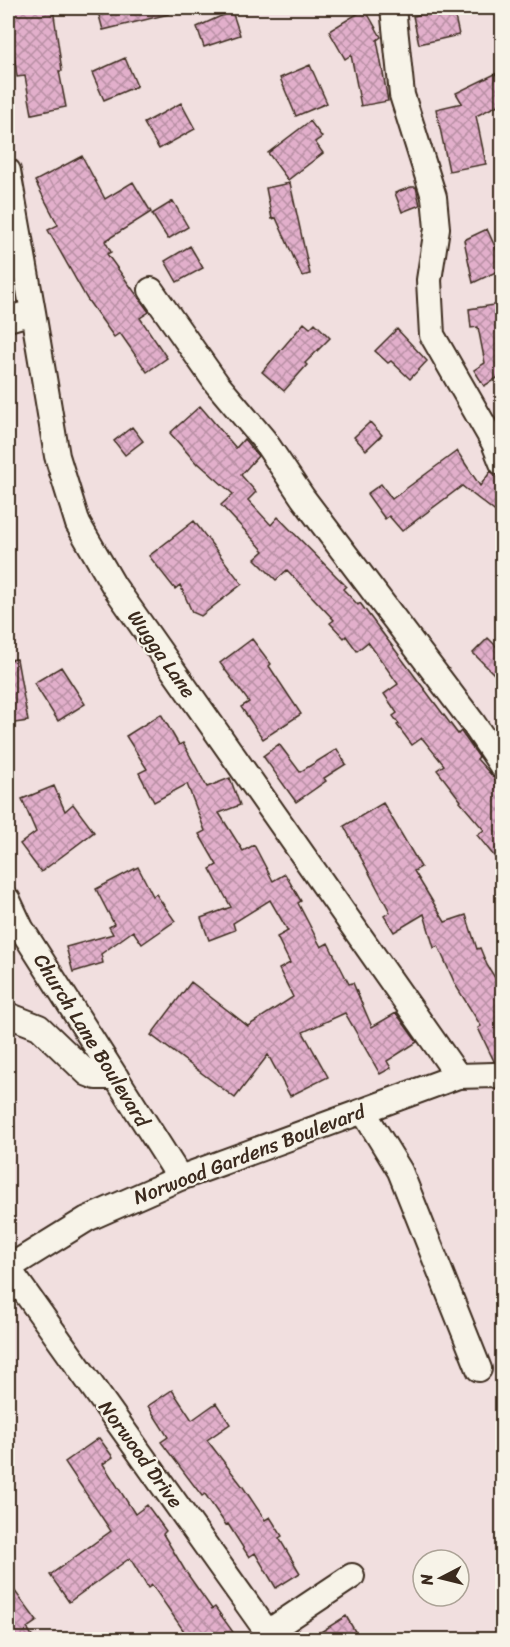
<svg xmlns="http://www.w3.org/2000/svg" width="510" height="1647" font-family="Sriracha,sans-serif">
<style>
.building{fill:url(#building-cross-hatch);stroke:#3b2a1e;stroke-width:1.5}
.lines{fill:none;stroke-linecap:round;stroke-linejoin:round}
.minor-casing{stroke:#3b2a1e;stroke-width:28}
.minor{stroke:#f7f3e8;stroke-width:24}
.labels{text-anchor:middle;stroke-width:4.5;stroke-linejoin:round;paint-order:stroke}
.street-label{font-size:20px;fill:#3b2a1e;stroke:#f7f3e8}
</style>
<defs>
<pattern id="building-cross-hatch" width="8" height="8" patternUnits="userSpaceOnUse" patternTransform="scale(1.5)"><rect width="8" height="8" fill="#e2afcb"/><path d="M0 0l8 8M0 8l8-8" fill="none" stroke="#b88fa4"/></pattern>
</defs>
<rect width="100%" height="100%" fill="#f1dfdf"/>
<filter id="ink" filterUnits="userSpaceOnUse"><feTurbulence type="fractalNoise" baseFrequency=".0167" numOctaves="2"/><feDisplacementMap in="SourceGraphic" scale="12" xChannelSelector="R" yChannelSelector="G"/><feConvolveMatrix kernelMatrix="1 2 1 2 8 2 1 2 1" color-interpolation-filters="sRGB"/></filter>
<g filter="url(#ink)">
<path class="building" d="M8 8H53L62 71H59L66 107 32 114 25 76 17 77Z
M97 8H168L169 14 103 30Z
M365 9 381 37 377 40 388 101 361 106 351 55 345 59 329 31Z
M232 11 240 35 204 47 197 27Z
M436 11 437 15 454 12 459 35 419 44 413 16Z
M125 58 137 86 104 100 92 73Z
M310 65 327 103 296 116 280 78Z
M497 73 502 83V103L476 116 486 164 449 171 436 109 462 103 456 93Z
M181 103 195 129 159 149 144 123Z
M310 121 322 137 315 142 323 153 288 180 268 153Z
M82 156 105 199 133 182 151 212 105 241 111 252 107 254 149 312 140 318 167 358 147 372 120 333 114 337 87 299 48 230 58 225 35 181Z
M290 183 310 274 302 276 276 218 272 219 266 188Z
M411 187H416L420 205 402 212 395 193Z
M173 201 188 227 168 239 152 214Z
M487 229 502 262V269L473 283 464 240Z
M190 246 203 268 177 282 165 261Z
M500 304 502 318V375L484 386 474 370 485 363 478 327 471 328 469 309Z
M304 323 310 328 315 323 330 338 305 363 307 365 284 391 262 372Z
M397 329 427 361 410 379 391 361 388 363 375 351Z
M200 406 236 448 244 439 258 456 241 475 256 492 248 500 271 525 278 517 346 586 343 589 358 605 360 603 458 734 461 731 462 733 479 757 477 759 502 787V866L477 835 484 830 460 802 461 801 437 770 444 765 422 738 412 745 397 725 399 724 393 716 397 713 384 694 398 684 368 642 357 651 346 636 344 638 330 623 334 620 287 570 276 580 255 559 264 551 221 505 233 494 198 463 197 464 170 433Z
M370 422 382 435 366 450 354 437Z
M132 427 143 441 125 455 114 441Z
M457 451 480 486 491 471 494 474 502 477V517L462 486 402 531 389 516 385 519 367 494 381 484 392 499Z
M194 521 242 584 201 616 192 612 180 585 175 589 149 556Z
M488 638 502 652V682L473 653Z
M252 639 271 664 269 666 301 714 263 739 241 707 249 702 220 663Z
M17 659 28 721 8 724V660Z
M61 667 85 704 58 721 34 683Z
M161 714 179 745 183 743 207 787 230 778 240 805 219 813 243 851 254 845 273 881 285 874 301 901 298 903 321 947 328 943 349 984 353 983 372 1027 396 1013 417 1042 387 1061 391 1068 380 1074 345 1013 303 1032 328 1077 290 1096 268 1055 235 1098 151 1035 191 982 248 1026 293 997 279 969 290 963 277 937 288 931 270 900 233 923 235 930 209 940 201 918 231 907 210 869 217 865 199 834 205 831 187 784 154 802 139 773 147 769 126 736Z
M279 744 300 772 337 749 346 764 324 778 326 781 296 802 263 756Z
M54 786 65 811 73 804 94 832 41 872 20 844 36 832 22 799Z
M383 803 421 867 414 871 445 922 466 915 477 949 480 948 487 965 502 989V1063L494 1061 478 1028 481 1026 456 986 438 946 434 948 424 914 394 932 384 916 390 912 344 826Z
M138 867 153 896 156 894 175 921 142 944 133 931 101 954 103 963 73 972 66 947 113 934 109 927 114 924 96 889Z
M172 1390 192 1420 216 1403 230 1424 207 1440 243 1487 265 1520 270 1517 282 1536 279 1538 300 1573 276 1588 255 1553 249 1557 228 1524 226 1525 205 1494 202 1496 161 1442 168 1437 148 1406Z
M99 1438 113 1457 103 1464 135 1514 147 1505 166 1531 163 1534 186 1572 212 1609 215 1607 233 1632 223 1640H190L152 1585 148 1588 130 1558 69 1602 50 1575 111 1531 65 1462Z
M8 1582 37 1621 27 1628 35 1640H8Z
M346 1616 360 1640H308Z"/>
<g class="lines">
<g class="minor-casing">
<path id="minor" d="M393 8 402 95 434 197 437 228 429 280 432 335 494 443 502 463
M8 171 33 312 57 456 78 524 114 586 458 1076
M151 290 217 384 264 440 303 498 473 723 502 766
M8 319 33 312
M8 900 21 928 180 1178
M8 1015 39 1027 88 1074 96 1077H116
M363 1111 400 1171 479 1369
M8 1268 87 1219 180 1178 458 1076 494 1075 502 1078
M8 1268 273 1640
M268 1632 352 1576"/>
</g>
<use href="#minor" class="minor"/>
</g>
</g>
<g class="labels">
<g class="street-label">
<text transform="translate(162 654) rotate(55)" y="7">Wugga Lane</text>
<text transform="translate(92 1040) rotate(58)" y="7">Church Lane Boulevard</text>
<text transform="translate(249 1154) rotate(-21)" y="7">Norwood Gardens Boulevard</text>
<text transform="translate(141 1454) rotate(54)" y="7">Norwood Drive</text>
</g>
</g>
<rect width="510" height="1647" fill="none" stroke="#f7f3e8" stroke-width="30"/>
<rect x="15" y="15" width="480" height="1617" fill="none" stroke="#3b2a1e" stroke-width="2" filter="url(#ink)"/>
<g transform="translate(441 1578) rotate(263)"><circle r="28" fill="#f7f3e8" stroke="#aca397" stroke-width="1.5"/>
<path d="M0-4.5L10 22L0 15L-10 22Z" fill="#3b2a1e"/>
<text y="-9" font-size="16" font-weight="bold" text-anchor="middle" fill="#3b2a1e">N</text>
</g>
</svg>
